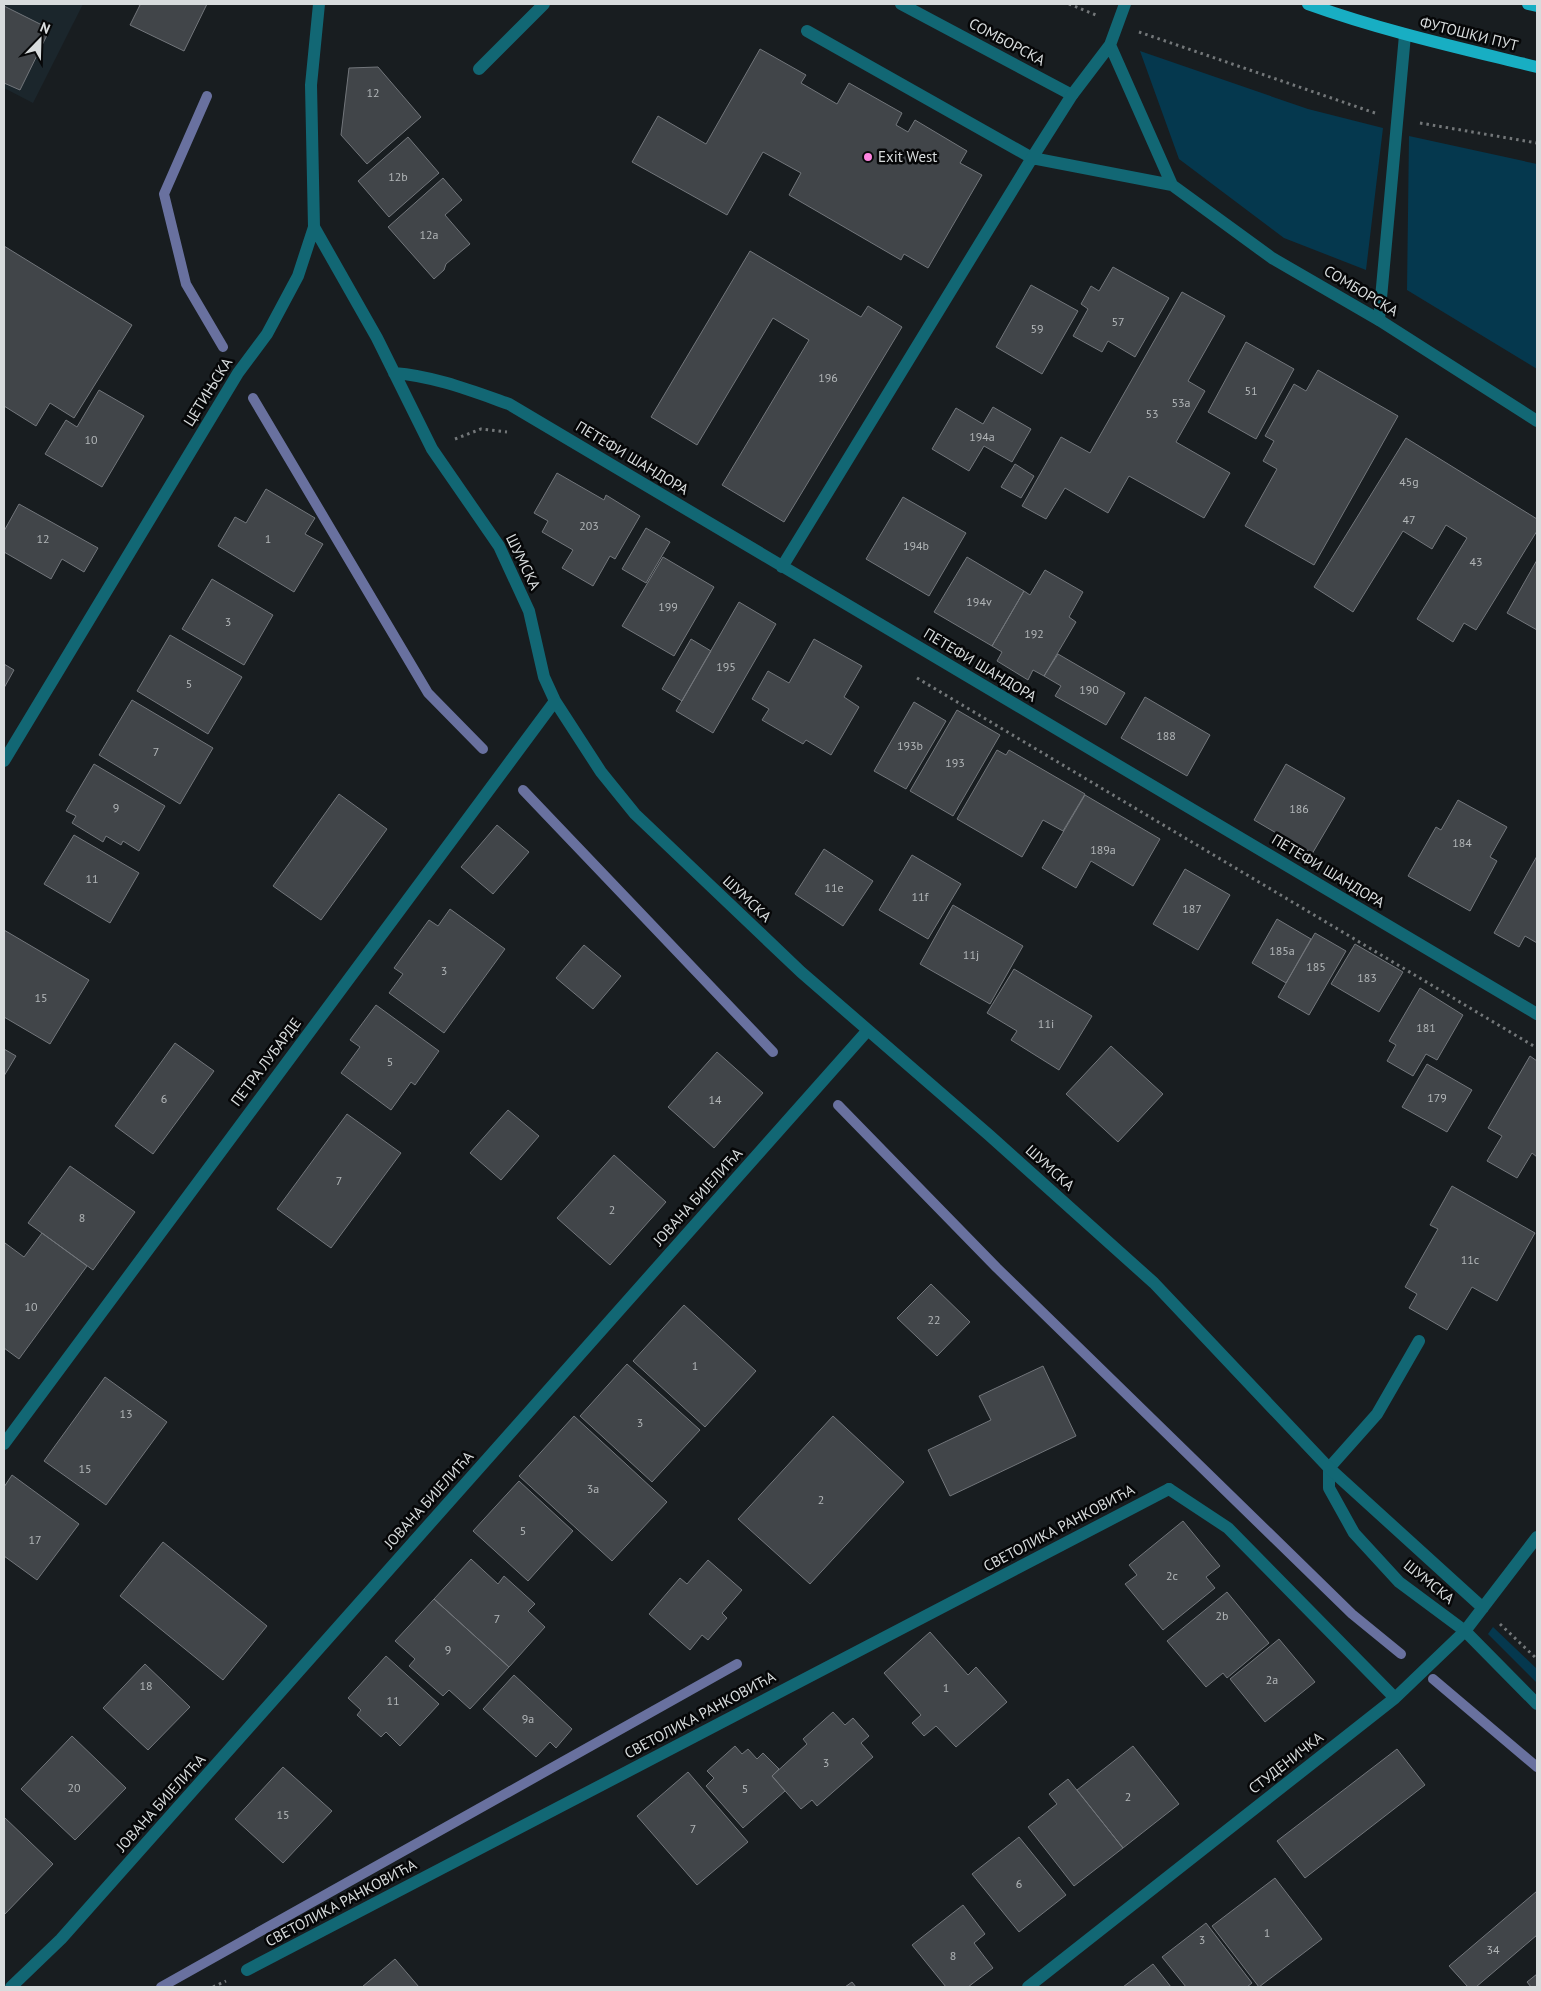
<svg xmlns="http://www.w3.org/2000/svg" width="1541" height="1991" font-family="'PT Sans',sans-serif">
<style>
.built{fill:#1b262c}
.green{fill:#05384e}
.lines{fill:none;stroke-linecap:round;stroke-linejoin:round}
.stream{stroke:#69719f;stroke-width:10}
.building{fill:#414549;stroke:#72767b}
.path{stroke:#737779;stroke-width:3;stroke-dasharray:2.5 4;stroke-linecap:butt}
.lane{stroke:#126774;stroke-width:12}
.street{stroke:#126774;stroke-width:12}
.primary{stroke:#18aec3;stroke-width:12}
.poi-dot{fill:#fe85e0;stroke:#060708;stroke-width:2}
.labels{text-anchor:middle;stroke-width:5;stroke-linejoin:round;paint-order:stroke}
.number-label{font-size:12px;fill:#b2b6b8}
.street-label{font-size:15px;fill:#d8dcdd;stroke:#060708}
.poi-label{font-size:15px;fill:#d8dcdd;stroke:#060708;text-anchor:start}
</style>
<rect width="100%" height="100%" fill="#181d20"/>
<path class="built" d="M4 4H83L33 103 4 88Z"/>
<path class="green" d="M1140 51 1308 109 1383 128 1366 270 1284 238 1179 159Z
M1409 136 1537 164V369L1407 290Z
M1493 1627 1537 1669V1683L1488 1634Z"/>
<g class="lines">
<path class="stream" d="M207 96 164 194 186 284 223 347
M253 398 428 693 483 749
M523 790 773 1052
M838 1105 997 1268 1352 1614 1401 1654
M1433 1679 1537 1767
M161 1987 737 1664"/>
</g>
<path class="building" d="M136 4H207L184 51 130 25 140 5Z
M4 6 50 29 20 90 4 83Z
M760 49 806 75 801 83 837 104 849 83 902 113 896 125 908 132 915 120 967 151 960 163 982 175 928 268 904 254 901 260 789 195 801 173 763 152 727 215 632 162 658 116 706 144Z
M378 67 421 117 367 164 341 135 349 68Z
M408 137 439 173 389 217 358 181Z
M443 178 462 200 445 215 470 244 446 264 444 270 434 279 388 227Z
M4 246 132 325 74 418 50 403 36 426 4 406Z
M750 251 861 317 868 306 902 327 784 522 722 485 809 340 773 318 697 445 651 417Z
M1113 267 1169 298 1135 357 1108 341 1102 352 1073 336 1088 309 1081 304 1091 286 1099 291Z
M1031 285 1078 311 1042 374 996 347Z
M1182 292 1225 316 1188 381 1205 391 1176 442 1230 473 1204 518 1129 476 1108 513 1065 488 1046 519 1022 506 1061 437 1090 453Z
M1246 342 1294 369 1256 439 1208 412Z
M1318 370 1398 416 1314 565 1245 526 1277 469 1263 461 1274 441 1265 436 1294 384 1306 391Z
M99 390 144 416 102 487 45 454 66 420 77 427Z
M993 407 1031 429 1012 462 984 446 969 471 932 449 956 408 983 424Z
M1406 438 1537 519V531L1476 630 1464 623 1453 642 1417 619 1467 538 1446 525 1432 549 1403 531 1353 612 1314 587Z
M1015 464 1034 476 1021 498 1001 487Z
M557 473 604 500 606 495 640 516 615 559 610 556 593 586 562 568 573 550 542 532 548 521 534 513Z
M266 489 315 518 305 534 323 544 294 592 218 546 235 517 246 523Z
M903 497 966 533 929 596 866 559Z
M19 504 98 548 84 572 62 559 51 579 4 552V531Z
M646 528 670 542 646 583 622 569Z
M663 557 714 587 674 656 622 626Z
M967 557 1024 591 992 646 934 612Z
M1537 560V630L1507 613Z
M1045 570 1083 592 1069 617 1076 622 1044 676 1033 670 1028 680 997 661 1002 652 992 646 1024 591 1030 595Z
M212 579 273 615 244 665 182 629Z
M739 602 776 624 713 733 676 711Z
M170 635 242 677 208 734 137 691Z
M691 639 711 651 682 701 662 689Z
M814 639 862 666 844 697 859 707 831 755 806 740 803 744 762 720 769 709 752 699 768 671 789 683Z
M1058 654 1125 693 1106 725 1055 696 1061 686 1044 676Z
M4 664 14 670 4 688Z
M1145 697 1210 735 1187 776 1121 738Z
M132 700 213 748 180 804 99 755Z
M914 702 946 721 906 789 874 771Z
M957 710 1000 735 953 816 910 791Z
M997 750 1006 755 1009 750 1085 794 1063 831 1043 820 1022 857 957 819Z
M94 764 165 806 139 851 123 841 121 845 106 836 103 842 72 823 76 816 66 811Z
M1286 764 1345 798 1312 854 1254 820Z
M339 794 387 829 321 920 273 886Z
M1085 795 1160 839 1133 886 1091 861 1076 888 1042 868Z
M1458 800 1507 827 1490 857 1497 861 1470 911 1408 876 1436 827 1441 830Z
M497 825 529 852 493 894 461 867Z
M74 835 139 873 110 923 44 884Z
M824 849 873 881 843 926 795 894Z
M912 855 961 884 928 939 879 910Z
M1537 856V943L1525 936 1519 947 1494 933Z
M1185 869 1230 895 1198 950 1153 924Z
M953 905 1023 946 990 1004 920 964Z
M450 909 505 949 444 1033 389 993 403 974 394 968 429 920 438 926Z
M1277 919 1311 939 1286 983 1252 963Z
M4 930 89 980 50 1044 4 1017Z
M1315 933 1346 951 1309 1015 1278 997Z
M1355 944 1403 972 1379 1012 1331 984Z
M584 945 621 976 593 1009 556 978Z
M1014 969 1092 1016 1059 1070 1011 1040 1017 1031 987 1013Z
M1420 988 1463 1015 1437 1060 1426 1054 1413 1076 1387 1061 1396 1045 1389 1041Z
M376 1005 439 1051 415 1085 411 1082 391 1110 341 1073 360 1047 350 1040Z
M175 1043 214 1071 153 1154 115 1126Z
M1111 1046 1163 1094 1118 1142 1066 1094Z
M4 1049 16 1056 4 1076Z
M717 1052 763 1093 714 1148 668 1107Z
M1530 1056 1537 1061V1157L1532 1153 1517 1178 1487 1161 1502 1136 1488 1128Z
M1427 1064 1472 1090 1447 1132 1402 1107Z
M508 1110 539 1136 501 1180 470 1153Z
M347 1114 401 1153 331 1248 277 1209Z
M614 1155 666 1202 610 1265 557 1218Z
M70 1166 135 1212 93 1270 28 1223Z
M1452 1186 1535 1233 1497 1301 1472 1287 1447 1330 1409 1308 1417 1294 1405 1287 1438 1229 1430 1225Z
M42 1233 87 1266 19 1359 4 1348V1245L5 1243 24 1257Z
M931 1284 970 1322 937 1356 897 1318Z
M684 1305 756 1371 705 1427 633 1361Z
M627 1364 700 1430 652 1482 580 1416Z
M1043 1366 1076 1436 950 1496 928 1450 991 1420 979 1396Z
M105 1377 167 1422 106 1505 44 1461Z
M574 1416 667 1502 612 1561 519 1476Z
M833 1416 904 1482 810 1584 738 1519Z
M12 1475 79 1524 37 1580 4 1556V1487Z
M519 1481 573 1531 528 1581 473 1531Z
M1183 1521 1220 1566 1206 1577 1215 1588 1163 1630 1125 1584 1137 1575 1129 1565Z
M163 1542 267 1626 223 1680 120 1596Z
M471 1559 498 1584 504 1576 535 1604 528 1611 545 1627 509 1667 434 1599Z
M708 1560 742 1590 722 1613 727 1618 708 1640 702 1635 690 1650 649 1614 680 1578 687 1584Z
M1227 1592 1269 1643 1227 1678 1223 1673 1206 1687 1167 1641Z
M434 1599 509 1667 470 1709 449 1690 443 1696 409 1666 415 1659 395 1641Z
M930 1632 968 1675 976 1667 1007 1702 956 1747 936 1726 924 1736 912 1723 921 1715 884 1673Z
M1279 1639 1315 1682 1265 1722 1230 1679Z
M386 1656 439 1704 400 1746 386 1732 381 1737 357 1715 361 1710 348 1698Z
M145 1664 190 1707 148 1750 103 1708Z
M514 1675 572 1729 556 1748 550 1742 536 1757 483 1709Z
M833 1712 845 1725 853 1718 869 1736 861 1743 873 1757 817 1806 812 1800 801 1809 772 1776 807 1744 803 1739Z
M72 1736 126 1788 75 1840 21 1789Z
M735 1746 742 1754 748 1749 757 1759 763 1753 779 1769 772 1776 785 1791 743 1828 706 1786 714 1778 707 1771Z
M1133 1746 1179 1804 1123 1848 1077 1790Z
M1397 1749 1425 1785 1305 1878 1277 1841Z
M283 1767 332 1811 283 1863 235 1819Z
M688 1772 748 1842 697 1885 637 1816Z
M1068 1779 1123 1848 1074 1886 1028 1827 1057 1804 1049 1794Z
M4 1817 53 1864 4 1915Z
M1019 1837 1066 1895 1019 1932 972 1874Z
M1275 1878 1322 1939 1259 1987 1212 1926Z
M1537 1891V1935L1476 1987H1468L1449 1966Z
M963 1905 985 1934 974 1943 993 1968 968 1987H946L912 1945Z
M1206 1923 1252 1983 1247 1987H1186L1162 1957Z
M395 1959 419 1987H362Z
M1153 1964 1171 1987H1123Z
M1537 1974V1987H1531L1527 1982Z
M852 1982 856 1987H845Z"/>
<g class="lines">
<path class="path" d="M1069 4 1096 15
M1139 32 1375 113
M1420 123 1537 143
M455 439 481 429 507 432
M917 678 1537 1048
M1500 1624 1537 1659
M213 1987 226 1981"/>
<path class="lane" d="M901 4 1072 95
M807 31 1032 158
M479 69 544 4
M1379 320 1405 35
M1419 1341 1377 1414 1329 1468V1488L1354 1533 1399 1582 1465 1631
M247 1970 1169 1489"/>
<path class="street" d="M1110 45 1172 185 1272 258 1379 320 1537 421
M1032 158 1172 185
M314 227 377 338 432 449 499 546 529 611 544 677 555 701 601 772 635 814 801 972 989 1135 1154 1283 1329 1468 1483 1608
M394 373C434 376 472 391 509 404L1537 1014
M782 567 1032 158 1072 95 1110 45 1125 4
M4 761 238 373 267 334 298 276 314 227 311 85 319 4
M4 1444 555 701
M1169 1489 1228 1528 1395 1698
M1465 1631 1537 1704
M11 1987 61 1939 868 1030
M1028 1987 1395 1698 1465 1631 1537 1537"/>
<path class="primary" d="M1308 4C1383 31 1460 48 1537 67
M1528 4 1537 6"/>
</g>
<circle class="poi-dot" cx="868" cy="157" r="5"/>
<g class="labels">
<g class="number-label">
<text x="373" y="97">12</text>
<text x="398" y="181">12b</text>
<text x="429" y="239">12a</text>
<text x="1118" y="326">57</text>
<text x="1037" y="333">59</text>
<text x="828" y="382">196</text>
<text x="1251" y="395">51</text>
<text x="1181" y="407">53a</text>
<text x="1152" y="418">53</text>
<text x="982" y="441">194a</text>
<text x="91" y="444">10</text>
<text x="1409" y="486">45g</text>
<text x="1409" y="524">47</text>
<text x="589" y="530">203</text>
<text x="43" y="543">12</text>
<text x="268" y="543">1</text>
<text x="916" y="550">194b</text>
<text x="1476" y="566">43</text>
<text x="979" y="606">194v</text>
<text x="668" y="611">199</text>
<text x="228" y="626">3</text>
<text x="1034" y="638">192</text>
<text x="726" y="671">195</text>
<text x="189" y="688">5</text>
<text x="1089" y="694">190</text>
<text x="1166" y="740">188</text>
<text x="910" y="750">193b</text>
<text x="156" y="756">7</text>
<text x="955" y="767">193</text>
<text x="116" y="812">9</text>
<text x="1299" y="813">186</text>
<text x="1462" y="847">184</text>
<text x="1103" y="854">189a</text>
<text x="92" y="883">11</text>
<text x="834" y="892">11e</text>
<text x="920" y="901">11f</text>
<text x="1192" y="913">187</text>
<text x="1282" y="955">185a</text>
<text x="971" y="959">11j</text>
<text x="1316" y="971">185</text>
<text x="444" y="975">3</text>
<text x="1367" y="982">183</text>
<text x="41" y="1002">15</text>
<text x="1046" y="1028">11i</text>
<text x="1426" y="1032">181</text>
<text x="390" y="1066">5</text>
<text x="1437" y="1102">179</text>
<text x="164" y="1103">6</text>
<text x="715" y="1104">14</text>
<text x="339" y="1185">7</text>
<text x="612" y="1214">2</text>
<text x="82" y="1222">8</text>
<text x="1470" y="1264">11c</text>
<text x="31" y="1311">10</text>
<text x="934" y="1324">22</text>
<text x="695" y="1370">1</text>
<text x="126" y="1418">13</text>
<text x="640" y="1427">3</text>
<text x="85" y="1473">15</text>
<text x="593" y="1493">3a</text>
<text x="821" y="1504">2</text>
<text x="523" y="1535">5</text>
<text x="35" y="1544">17</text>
<text x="1172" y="1580">2c</text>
<text x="1222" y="1620">2b</text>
<text x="497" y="1623">7</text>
<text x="448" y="1654">9</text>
<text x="1272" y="1684">2a</text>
<text x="146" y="1690">18</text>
<text x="946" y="1692">1</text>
<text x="393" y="1705">11</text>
<text x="528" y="1723">9a</text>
<text x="826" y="1767">3</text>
<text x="74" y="1792">20</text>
<text x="745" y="1793">5</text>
<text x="1128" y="1801">2</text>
<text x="283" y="1819">15</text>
<text x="693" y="1833">7</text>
<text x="1019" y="1888">6</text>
<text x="1267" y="1937">1</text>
<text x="1202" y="1944">3</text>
<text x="1493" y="1954">34</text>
<text x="953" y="1960">8</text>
</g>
<g class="street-label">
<text transform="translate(1469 34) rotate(14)" y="5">ФУТОШКИ ПУТ</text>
<text transform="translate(1007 42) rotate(28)" y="5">СОМБОРСКА</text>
<text transform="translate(1361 291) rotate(31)" y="5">СОМБОРСКА</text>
<text transform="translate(208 392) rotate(-58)" y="5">ЦЕТИЊСКА</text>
<text transform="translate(632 458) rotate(31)" y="5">ПЕТЕФИ ШАНДОРА</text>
<text transform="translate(523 562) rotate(64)" y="5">ШУМСКА</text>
<text transform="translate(980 665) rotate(31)" y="5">ПЕТЕФИ ШАНДОРА</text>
<text transform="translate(1328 871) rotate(31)" y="5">ПЕТЕФИ ШАНДОРА</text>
<text transform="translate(747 899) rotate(43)" y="5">ШУМСКА</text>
<text transform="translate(266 1062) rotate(-53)" y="5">ПЕТРА ЛУБАРДЕ</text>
<text transform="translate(1050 1168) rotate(42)" y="5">ШУМСКА</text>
<text transform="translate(698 1197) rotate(-48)" y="5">ЈОВАНА БИЈЕЛИЋА</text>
<text transform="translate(429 1500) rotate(-48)" y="5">ЈОВАНА БИЈЕЛИЋА</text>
<text transform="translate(1059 1528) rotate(-28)" y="5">СВЕТОЛИКА РАНКОВИЋА</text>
<text transform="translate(1429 1582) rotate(39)" y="5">ШУМСКА</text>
<text transform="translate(700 1715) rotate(-28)" y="5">СВЕТОЛИКА РАНКОВИЋА</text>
<text transform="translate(1286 1763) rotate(-38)" y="5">СТУДЕНИЧКА</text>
<text transform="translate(161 1803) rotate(-48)" y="5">ЈОВАНА БИЈЕЛИЋА</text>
<text transform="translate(341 1903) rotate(-28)" y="5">СВЕТОЛИКА РАНКОВИЋА</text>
</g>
<g class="poi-label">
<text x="878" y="162">Exit West</text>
</g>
</g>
<rect width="1541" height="1991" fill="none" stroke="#d8dcdd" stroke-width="10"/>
<g transform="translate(40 40) rotate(23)" stroke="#060708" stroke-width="4" paint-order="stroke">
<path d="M0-4L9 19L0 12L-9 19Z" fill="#d8dcdd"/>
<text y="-8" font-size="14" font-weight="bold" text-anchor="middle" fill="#d8dcdd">N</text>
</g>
</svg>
